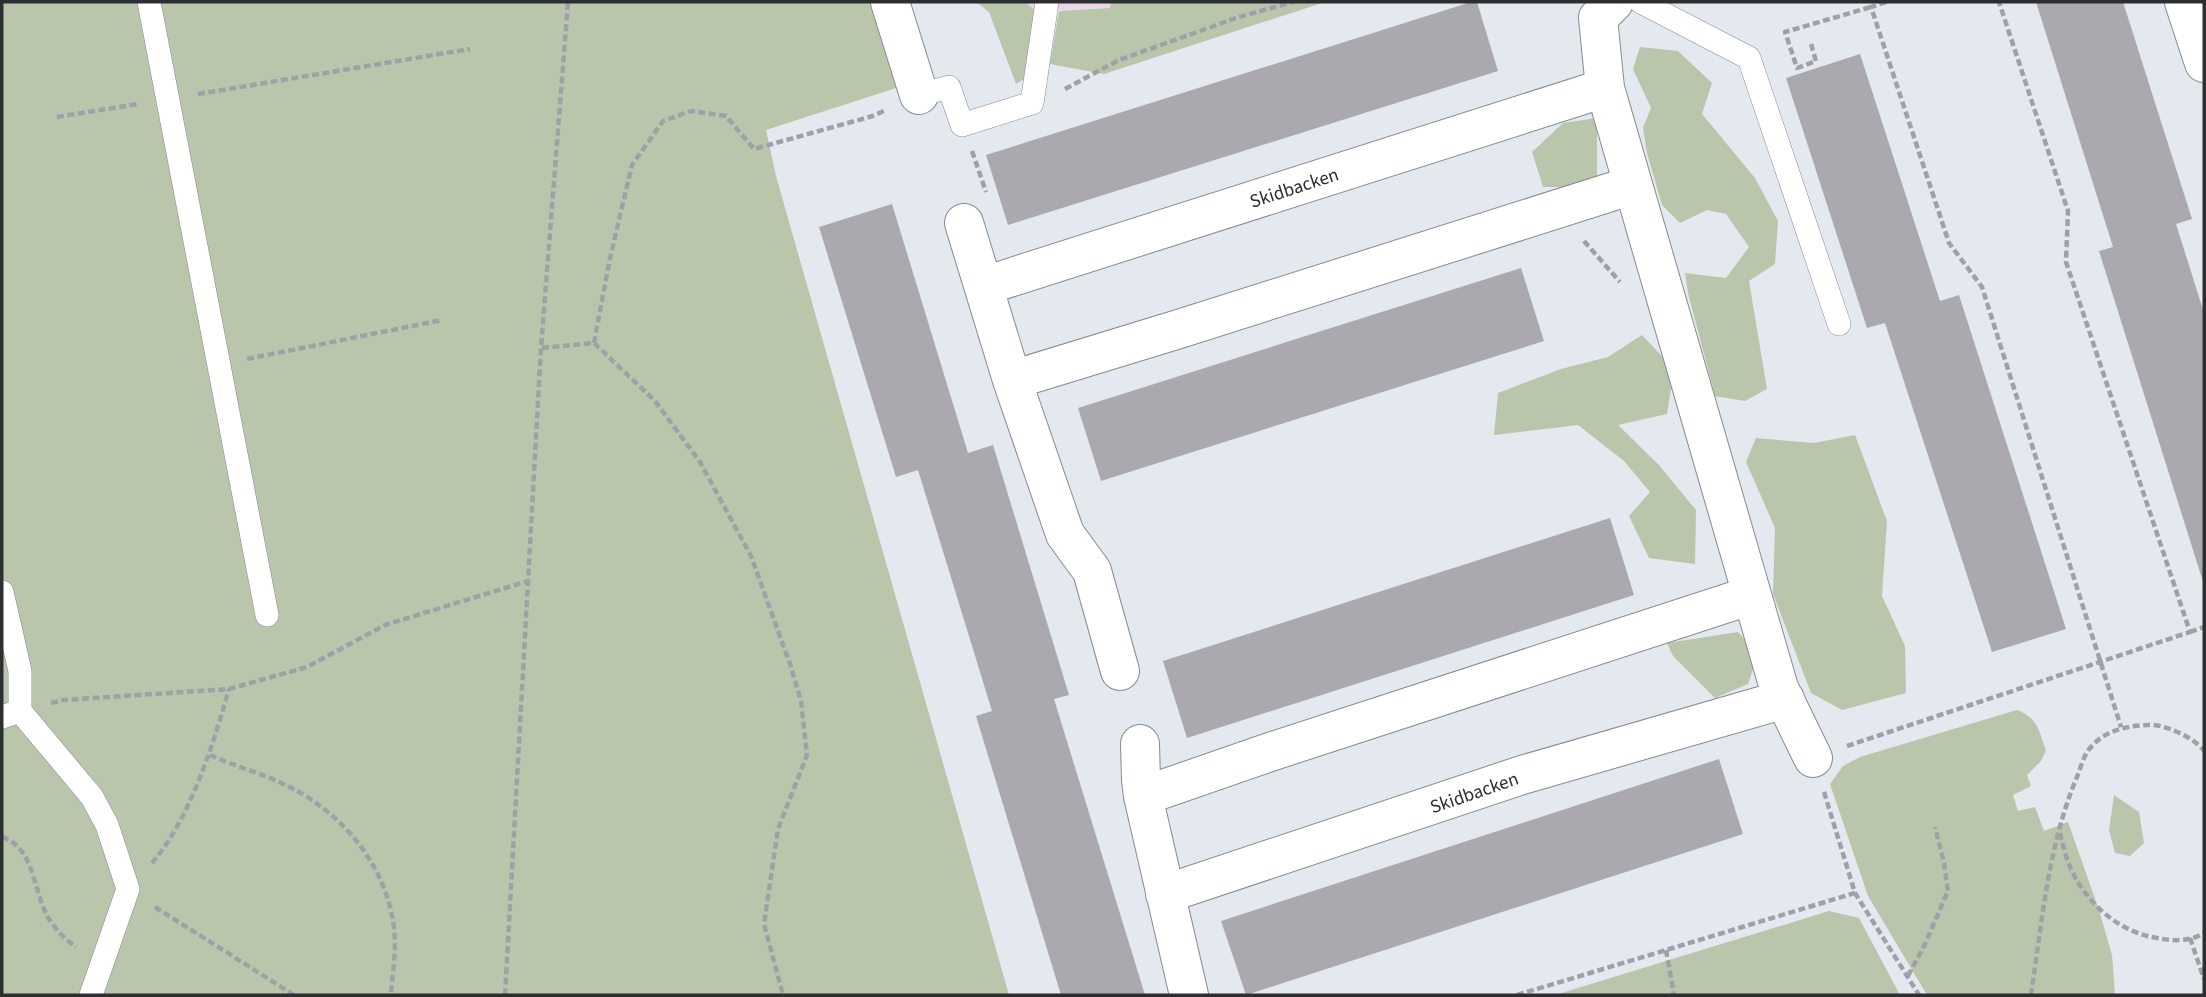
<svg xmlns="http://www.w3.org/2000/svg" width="2206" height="997" font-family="'Source Sans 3',sans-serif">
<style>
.industrial{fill:#edd7e4}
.green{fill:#bac6ac}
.building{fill:#aba9b0}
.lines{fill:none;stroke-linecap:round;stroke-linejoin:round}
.service-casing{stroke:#868b91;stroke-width:24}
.minor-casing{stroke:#868b91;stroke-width:40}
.tertiary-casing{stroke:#868b91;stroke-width:40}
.path{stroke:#9ea1a6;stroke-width:4.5;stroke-dasharray:7 3.5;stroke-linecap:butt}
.service{stroke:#fff;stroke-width:23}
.minor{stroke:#fff;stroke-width:38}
.tertiary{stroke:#fff;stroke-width:38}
.labels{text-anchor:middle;stroke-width:7;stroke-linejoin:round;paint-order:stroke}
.street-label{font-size:19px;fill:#2d2e31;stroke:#fff}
</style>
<rect width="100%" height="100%" fill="#e4e8ef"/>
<path class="industrial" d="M1025 2H1111L1110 8 1036 11Z"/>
<path class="green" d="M2 2H871L896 88 766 130 776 176 1009 995H2Z
M976 2H1025L1036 11 1027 77 1016 84 989 12Z
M1111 2H1325L1104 74 1050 64 1059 11 1110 8Z
M1640 47 1678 51 1712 83 1702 114 1755 178 1778 221 1775 264 1749 281 1767 389 1745 401 1715 396 1688 293 1685 273 1726 278 1749 247 1726 214 1707 210 1680 223 1662 205 1647 153 1643 128 1651 108 1633 69Z
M1597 118V176L1568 187H1543L1532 152 1563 123Z
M1642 335 1674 369 1667 414 1618 425 1658 464 1696 510 1695 564 1649 558 1629 516 1650 492 1624 461 1578 425 1494 435 1498 393 1561 369 1608 357Z
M1855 435 1887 521 1882 596 1905 646 1906 693 1842 710 1811 693 1773 594 1775 528 1746 462 1756 438 1814 443Z
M1738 632 1758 654 1748 684 1715 698 1673 656 1667 643Z
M2017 710C2038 718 2038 729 2046 750L2041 761 2027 775 2031 786 2013 795 2018 811 2035 807 2044 831 2068 822 2099 910 2112 955 2115 995H1927L1868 896 1830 784 1843 766 1860 757Z
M2114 795 2139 812 2144 843 2130 856 2115 853 2109 830Z
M1829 911 1859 918 1900 995H1555Z"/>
<path class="building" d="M1471 2H1477L1498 71 1008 225 986 155Z
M2036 2H2123L2192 219 2176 224 2204 313V585L2099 251 2113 247Z
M1860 54 1940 301 1959 295 2066 629 1992 652 1885 323 1867 328 1786 78Z
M892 204 968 453 993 445 1069 695 1054 699 1145 995H1061L976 716 992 711 918 470 896 477 819 227Z
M1521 268 1544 341 1101 481 1078 408Z
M1610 518 1634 595 1187 738 1163 661Z
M1719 759 1743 834 1246 995 1221 921Z"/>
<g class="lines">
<g class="service-casing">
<path id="service" d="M149 2 267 615
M1641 2 1749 58 1839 324
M919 95 949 87 962 125 1032 103 1047 2
M2 592 20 671V711L2 717
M20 711 92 797 107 825 128 889 91 995"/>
</g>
<g class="minor-casing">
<path id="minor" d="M890 2 919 95
M1614 2 1598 18 1605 88 1779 688 1813 758
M964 223 1012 380 1065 534 1092 571 1120 671
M984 286 1605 88
M1012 380 1179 329 1633 185
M1140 744 1141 780 1143 796 1189 995
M1143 796 1270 752 1752 595
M1165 894 1522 775 1785 699"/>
</g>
<g class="tertiary-casing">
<path id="tertiary" d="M2184 2 2204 63"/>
</g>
<path class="path" d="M1886 2 1871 7 1949 243 1982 287 2121 727
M1811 44 1816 61 1797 68 1785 32 1871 7
M1065 89 1119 60 1239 17 1293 2
M198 94 470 49
M57 117 138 104
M972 151 986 192
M1584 241 1620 282
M594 343 610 258 632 165 663 121 691 111 726 116 754 149 873 116 886 110
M542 348 594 343 655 401 700 462 751 556 790 664 801 701 807 755 778 829 764 924 783 995
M247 359 442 320
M2190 632 2204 627
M51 703 63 700 229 689 307 667 385 625 528 581
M1847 746 2190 632 2066 262 2068 211 1999 2
M210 755C232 765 257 772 279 782 343 810 393 871 395 942 395 960 392 978 391 995
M1824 792 1855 893 1919 995
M2060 833C2063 845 2066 858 2071 869 2087 904 2119 932 2157 938 2173 941 2190 942 2204 933
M2 837C35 847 33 893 49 919 55 929 67 941 76 947
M152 863C190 819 213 745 229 689
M155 907 294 995
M2190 938 2204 979
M1666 950 1674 995
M1908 976 1925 944 1948 891 1944 863 1935 827
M505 995 541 348 568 2
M1517 995 1855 893
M2031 995C2042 923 2048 845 2077 777 2080 769 2083 759 2087 752 2102 731 2124 726 2148 725 2162 723 2196 738 2204 751"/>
<use href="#service" class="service"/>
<use href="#minor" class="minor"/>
<use href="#tertiary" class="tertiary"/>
</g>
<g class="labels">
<g class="street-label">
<text transform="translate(1294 187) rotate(-18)" y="7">Skidbacken</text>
<text transform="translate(1474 792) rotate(-19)" y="7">Skidbacken</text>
</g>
</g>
<rect width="2206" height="997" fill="none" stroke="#2d2e31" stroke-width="7"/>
</svg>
